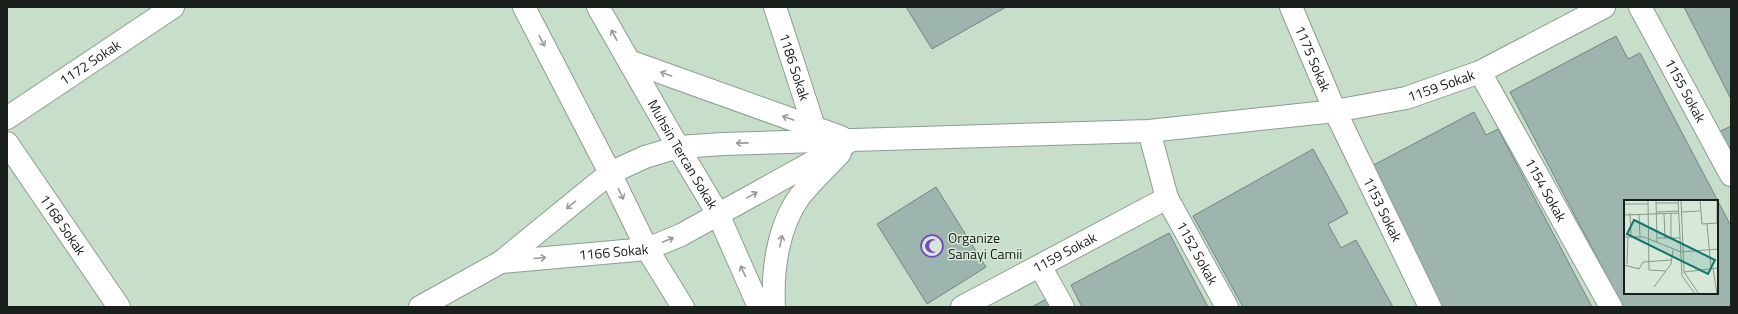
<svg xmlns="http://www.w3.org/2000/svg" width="1738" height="314" font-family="'Titillium Web',sans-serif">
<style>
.built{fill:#c7decb;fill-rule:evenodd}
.building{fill:#9eb5af;stroke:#708681;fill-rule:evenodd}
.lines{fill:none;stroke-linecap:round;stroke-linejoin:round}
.minor-casing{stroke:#8d9d90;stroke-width:24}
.minor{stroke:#fff;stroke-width:22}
.oneway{stroke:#989a98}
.labels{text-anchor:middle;stroke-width:3;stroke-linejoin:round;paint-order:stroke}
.street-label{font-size:14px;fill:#191f1a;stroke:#d7e8d9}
.poi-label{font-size:14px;fill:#191f1a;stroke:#d7e8d9;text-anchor:start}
.inset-road{fill:none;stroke:#8b988d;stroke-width:1}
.view{fill:#0f766e;fill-opacity:0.15;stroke:#0f766e;stroke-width:2}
.inset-edge{fill:none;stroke:#191f1a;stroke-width:2}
</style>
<rect width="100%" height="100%" fill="#d7e8d9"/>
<path class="built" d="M7 7H1731V307H7ZM1625 201H1717V293H1625Z"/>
<path class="building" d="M906 7H1006L932 49Z
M1684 7H1731V99Z
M1616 36 1628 59 1640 53 1731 226V307H1623L1510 92ZM1625 201H1717V293H1625Z
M1474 112 1486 135 1498 129 1592 307H1441L1368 168Z
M1731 126V160L1717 133Z
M1313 149 1348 213 1328 224 1341 248 1356 240 1393 307H1243L1193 216Z
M936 187 986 267 927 304 877 224Z
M1169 233 1208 307H1082L1071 285Z
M1048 298 1052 307H1032Z"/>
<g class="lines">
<g class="minor-casing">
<g id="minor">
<path d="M524 7 610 173 647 249 683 307"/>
<path id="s1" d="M598 7 678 147 718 214 759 307"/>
<path id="s2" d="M775 7 814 127"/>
<path id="s3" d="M1291 7 1335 111 1430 307"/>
<path id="s4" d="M1640 7 1731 175"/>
<path d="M629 61 841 137"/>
<path id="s5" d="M1480 72 1611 307"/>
<path id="s6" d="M7 118 173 7"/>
<path id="s7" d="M1149 131 1167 198 1227 307"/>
<path id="s8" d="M7 143 119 307"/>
<path id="s9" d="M501 262 647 249 681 235 847 143"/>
<path d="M1040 266 1063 307"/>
<path id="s10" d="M420 307 501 262 610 173 645 157 678 147 723 144 1149 131 1335 111 1406 98 1480 72 1604 7"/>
<path d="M774 307C772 270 778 226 800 196 812 181 827 167 840 153"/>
<path id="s11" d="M962 307 1167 198"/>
</g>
</g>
<use href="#minor" class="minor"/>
</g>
<defs><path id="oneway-shaft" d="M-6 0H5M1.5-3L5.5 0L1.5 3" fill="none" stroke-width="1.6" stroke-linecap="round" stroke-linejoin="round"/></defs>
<g class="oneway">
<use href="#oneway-shaft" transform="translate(614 35) rotate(-119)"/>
<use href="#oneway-shaft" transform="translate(542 41) rotate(62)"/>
<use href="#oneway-shaft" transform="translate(666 74) rotate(-160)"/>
<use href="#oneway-shaft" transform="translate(788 118) rotate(-160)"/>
<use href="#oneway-shaft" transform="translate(742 143) rotate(179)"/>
<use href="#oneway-shaft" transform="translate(621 194) rotate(64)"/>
<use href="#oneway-shaft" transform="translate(752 195) rotate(-29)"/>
<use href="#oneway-shaft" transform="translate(571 205) rotate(141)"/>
<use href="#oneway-shaft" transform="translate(668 240) rotate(-23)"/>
<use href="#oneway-shaft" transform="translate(781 241) rotate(-78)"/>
<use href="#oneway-shaft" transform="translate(540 258) rotate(-5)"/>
<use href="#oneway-shaft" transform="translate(743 271) rotate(-114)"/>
</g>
<defs>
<g id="mosque-ring" transform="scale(1.15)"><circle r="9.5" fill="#d7e8d9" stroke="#7249c1" stroke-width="1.5"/><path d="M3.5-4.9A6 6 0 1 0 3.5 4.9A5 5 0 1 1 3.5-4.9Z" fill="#7249c1"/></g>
</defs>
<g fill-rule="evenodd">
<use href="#mosque-ring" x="932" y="246"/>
</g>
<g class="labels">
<g class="street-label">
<text dy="5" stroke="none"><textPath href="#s3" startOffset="56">1175 Sokak</textPath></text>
<text dy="5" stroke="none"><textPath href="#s6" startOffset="100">1172 Sokak</textPath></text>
<text dy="5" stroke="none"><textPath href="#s2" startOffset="63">1186 Sokak</textPath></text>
<text dy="5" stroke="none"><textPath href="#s10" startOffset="1074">1159 Sokak</textPath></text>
<text dy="5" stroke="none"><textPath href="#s4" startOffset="95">1155 Sokak</textPath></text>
<text dy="5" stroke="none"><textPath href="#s1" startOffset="170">Muhsin Tercan Sokak</textPath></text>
<text dy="5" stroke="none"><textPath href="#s5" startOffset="135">1154 Sokak</textPath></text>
<text dy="5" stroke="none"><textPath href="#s3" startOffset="222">1153 Sokak</textPath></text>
<text dy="5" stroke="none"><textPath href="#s8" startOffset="99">1168 Sokak</textPath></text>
<text dy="5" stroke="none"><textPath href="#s9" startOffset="113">1166 Sokak</textPath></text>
<text dy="5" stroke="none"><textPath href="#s11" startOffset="116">1159 Sokak</textPath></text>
<text dy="5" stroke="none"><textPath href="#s7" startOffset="132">1152 Sokak</textPath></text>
</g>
<g class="poi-label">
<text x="948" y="243">Organize<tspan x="948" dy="16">Sanayi Camii</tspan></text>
</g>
</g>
<g transform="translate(1624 200)">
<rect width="94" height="94" fill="#d7e8d9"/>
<path class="inset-road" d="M24 0 25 70 42 71M32 0 33 42M54 0 58 76 71 94M57 0 60 72 75 94M76 0 78 24 94 23M93 0V23M32 3H55M0 4H24M33 12 55 11M58 12 76 11M6 13 7 37M47 13V38M15 14 16 37M40 14 41 38M0 15 55 13M83 24 87 68M0 37H20L57 52 94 49M34 38H56M3 64 4 37M0 65 15 69 19 62 47 60M89 68 93 94M60 72 94 68M30 87 47 64 49 50"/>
<path class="view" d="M10 20 91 60 84 74 3 34Z"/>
<rect width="94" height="94" class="inset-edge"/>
</g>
<rect width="1738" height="314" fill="none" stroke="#191f1a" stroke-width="16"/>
</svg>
